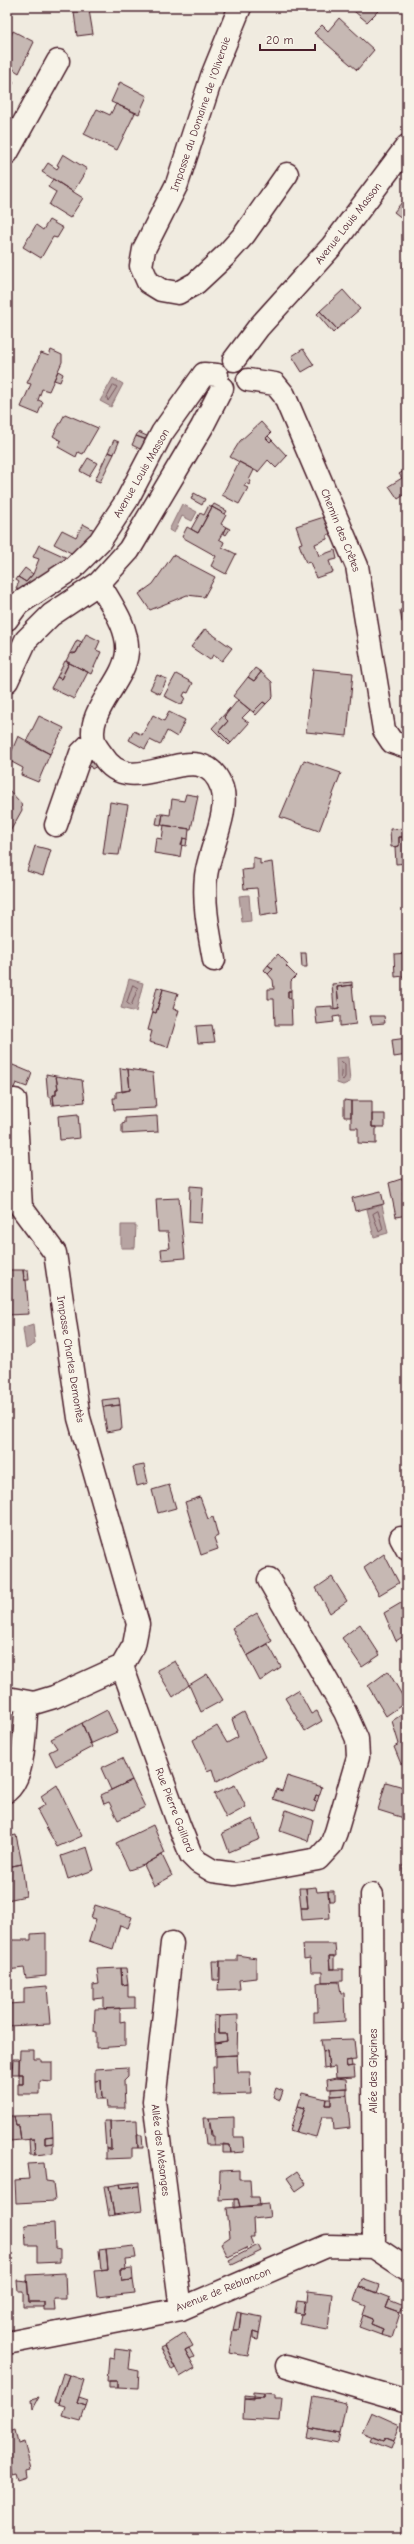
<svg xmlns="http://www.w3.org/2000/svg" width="414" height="2544" font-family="'Comic Neue',sans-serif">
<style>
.water{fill:#b7a4a2;stroke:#8b6f72}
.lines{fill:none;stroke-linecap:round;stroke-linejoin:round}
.shore{stroke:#76545b;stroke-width:1}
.building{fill:#c6b8b3;stroke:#4a1f2b}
.minor-casing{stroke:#4a1f2b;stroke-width:25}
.minor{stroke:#f7f3e8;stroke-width:22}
.labels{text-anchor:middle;stroke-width:4;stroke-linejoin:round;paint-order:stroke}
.street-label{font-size:11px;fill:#4a1f2b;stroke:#f7f3e8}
</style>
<rect width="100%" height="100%" fill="#f0ebe0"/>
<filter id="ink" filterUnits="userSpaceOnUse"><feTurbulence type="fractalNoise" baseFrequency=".025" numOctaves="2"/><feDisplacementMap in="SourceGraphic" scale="8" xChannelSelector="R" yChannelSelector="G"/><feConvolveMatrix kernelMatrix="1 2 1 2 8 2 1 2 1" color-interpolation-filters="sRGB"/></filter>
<g filter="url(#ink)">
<path class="water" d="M113 378 123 384 111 407 100 401Z
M182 504 197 512 192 521 182 516 174 533 169 530Z
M249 895 251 921 242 922 239 896Z
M129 979 143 983 136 1012 121 1008Z
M348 1057 350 1082 343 1085 337 1083 336 1058Z
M382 1205 388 1233 374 1237 367 1209Z
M121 1225H136L135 1248H121Z
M33 1324 35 1344 26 1349 23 1329 24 1327Z"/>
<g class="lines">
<path class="shore" d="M114 385 117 387 108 401 107 398Z
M133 985 138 988 131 1006 127 1003Z
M342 1062 345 1064V1077L343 1080 341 1078Z
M378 1211 383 1229 379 1232 373 1214Z"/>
</g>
<path class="building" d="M349 7H382L367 22Z
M89 10 93 34 77 36 74 12Z
M339 18 374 50 357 70 314 33 322 25 328 31Z
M13 31 34 42 19 73 7 65V43Z
M7 78 14 82 9 91 7 90Z
M120 82 147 96 139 114 111 102Z
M116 104 135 113 117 150 84 134 97 109 110 115Z
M63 154 87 169 73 192 42 172 48 163 57 169 59 166 57 165Z
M53 179 83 198 70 218 49 205 56 192 48 187Z
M406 197 407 198V222L394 212Z
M49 220 63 228 57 238 53 237 41 258 23 247 36 225 43 230Z
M407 251V268L403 267Z
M343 290 360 309 337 329 320 311Z
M320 311 337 329 333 333 317 314Z
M303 349 314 365 302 372 292 356Z
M51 350 62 355V362L49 391 42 389 38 400 43 402 38 414 21 407 31 384 27 383 41 353 49 356Z
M58 371 63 374 60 382 54 380Z
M65 414 98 428 83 454 78 452 76 457 58 447 61 441 53 436Z
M261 422 271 433 266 438 270 442 272 440 287 456 276 468 268 460 258 472 230 457 240 441Z
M7 423 11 424 8 430H7Z
M138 432 149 437 147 440 136 436Z
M136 436 147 440 142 450 132 445Z
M268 436 272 440 270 442 266 438Z
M114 440 119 442 114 454 108 452Z
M108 452 114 454 100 482 95 480Z
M88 458 97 463 89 476 80 471Z
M239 462 254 470 249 480 251 481 249 485 246 483 244 486 248 488 239 504 222 495Z
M407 469V493L398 499 389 486 402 478 399 474Z
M194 493 205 499 202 505 191 499Z
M214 504 227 511 225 514 212 507Z
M209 505 212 507 198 533 191 529 200 513 204 515Z
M212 507 226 515 221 524 226 527 219 539 224 542 222 547 236 554 226 574 211 566 216 556 182 537 187 527 198 533Z
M327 516 334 532 327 535V539L315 544 319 556 335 550 337 559 329 561 333 572 316 578 310 562 306 563 299 544 302 543 296 526Z
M83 524 100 533 77 556 54 544 62 530 76 537Z
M226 527 230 529 226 535 223 533Z
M39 545 74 561 23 593 16 588 19 582 16 580 18 577 26 582 33 574 39 559 33 557Z
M173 555 215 577 204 597 187 595 150 610 139 594 153 584Z
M25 568 33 574 26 582 18 577Z
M407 608V621L402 622 400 610Z
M205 629 232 648 222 661 213 655 210 660 191 647Z
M86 634 100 641 96 650 101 652 91 674 66 661 70 653H76Z
M77 640 82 642 76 653 73 654 70 653Z
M65 661 69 663 61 679 57 677Z
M69 663 88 672 74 699 51 688 57 677 61 679Z
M255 668 261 672 254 681 248 677Z
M313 669 353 673 347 736 306 732Z
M261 672 272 682 273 697 266 704 263 702 253 712 233 696 248 677 254 681Z
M176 674 193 683 188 693 185 692 183 696 185 697 182 705 164 696Z
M157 675 167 679 160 694 150 689Z
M238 700 250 710 242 718 249 723 231 743 219 731 228 721 224 717Z
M263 702 266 704 256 715 253 712Z
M230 708 224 717 228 721 219 731 231 743 229 745 212 728Z
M169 712 185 720 177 737 167 731 160 745 150 740 145 749 129 740 134 731 142 735 153 715 164 721Z
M39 716 64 728 50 754 26 742Z
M18 736 50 754 38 782 21 775 23 768 8 760Z
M92 758 97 766 92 769 87 761Z
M304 760 341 773 319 831 280 817Z
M7 788 21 803 22 810 7 837Z
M186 794 198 796 191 829 161 825 163 814 170 815 172 799 184 801Z
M110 802 128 805 119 855 103 854Z
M158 814H163L161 825 156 824Z
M164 825 189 829 188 839 183 838 180 857 154 853 156 838 162 839Z
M407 828V837H399V846L391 847 390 829Z
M399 837H407V863L396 864 395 847 399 846Z
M183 838 187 839 186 846 181 845Z
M35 846 51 850 43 876 27 871Z
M253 857 260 859V864L272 862 278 913 260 916 257 888 244 889 242 870 253 869Z
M301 953H306L307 967H302Z
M407 953V984H405L404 976 395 977 394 954Z
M278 954 288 964 286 966 296 976 291 981V991H288V998H291L292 1025H275L274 999H268V989H274L273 980 268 974 273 969 268 965Z
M268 965 273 969 268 974 264 970Z
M352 982V985L337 987 339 1008 334 1009 332 984Z
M352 985 356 1024 340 1026V1016L333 1017 334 1022 317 1024 315 1007 332 1006V1009L339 1008 337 987Z
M157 987 163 989 156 1013 151 1011Z
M163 989 178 993 173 1009 179 1010 168 1047 149 1042 152 1031 148 1030 153 1012 156 1013Z
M288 991H291V998H288Z
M370 1016H384L385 1023 372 1024Z
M212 1025 215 1042 198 1043 196 1026Z
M407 1038V1055L394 1057 392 1040Z
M8 1063 32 1073 27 1087 16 1083 13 1090 9 1089 7 1092Z
M120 1068 128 1069 130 1090 122 1092Z
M128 1069 153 1073 156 1108 114 1110 113 1098H116V1092L130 1090Z
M46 1074 56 1076 58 1089H56V1095H53L54 1105H52L51 1097H48Z
M56 1076 82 1080 85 1102 54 1105 53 1095H56V1089H58Z
M344 1100 351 1101V1117H344Z
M351 1101H372V1127H376V1144L358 1143V1128H351Z
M78 1114 80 1138 60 1140 58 1116Z
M372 1114H385V1127H372Z
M157 1116 158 1132 122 1134V1124L125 1123V1118Z
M407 1177V1192H403L407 1215 396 1217 389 1183Z
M190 1186 203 1187 201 1223 189 1222Z
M381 1191 384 1204 355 1211 352 1198Z
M179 1198 185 1258 162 1260 161 1249 170 1248 168 1232H158L156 1199Z
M7 1270H23L24 1280H26L29 1314 8 1315Z
M23 1270H28L29 1280H24Z
M119 1398 120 1405 103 1407 102 1400Z
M120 1405 122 1429 107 1432 103 1407Z
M144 1465 148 1483 137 1486 133 1467Z
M169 1485 176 1508 158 1513 152 1490Z
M200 1497 208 1519 213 1517 218 1536 214 1538 218 1549 201 1555 185 1502Z
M384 1554 399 1583 379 1595 364 1568Z
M332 1577 347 1601 330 1613 316 1588Z
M406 1600 407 1634 396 1641 384 1613Z
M257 1613 272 1641 247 1656 232 1628Z
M360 1624 380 1655 362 1667 342 1638Z
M268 1644 281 1667 260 1681 247 1656Z
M175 1661 189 1685 173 1697 157 1670Z
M388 1671 406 1702 386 1716 368 1686Z
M207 1674 223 1700 201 1712 189 1685Z
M298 1690 311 1714 317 1711 322 1721 305 1731 285 1698Z
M107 1710 117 1732 90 1744 82 1723Z
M407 1711V1762L401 1764 394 1747 399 1744 392 1721Z
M244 1712 265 1757 216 1782 212 1769 207 1771 193 1740 217 1726 227 1743 238 1737 232 1719Z
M82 1723 92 1747 56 1766 49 1752 57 1748 51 1739Z
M122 1758 132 1780 111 1790 101 1768Z
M287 1776 322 1787 319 1796 316 1795 314 1801 317 1802 314 1812 273 1799 276 1789 282 1791Z
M132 1780 145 1807 118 1820 109 1802 104 1804 101 1795Z
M386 1782 407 1788V1819L378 1810Z
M57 1785 82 1836 57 1847 37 1810 45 1805 41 1796Z
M235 1785 246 1807 226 1818 214 1794Z
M316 1795 319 1796 317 1802 314 1801Z
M286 1810 313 1820 308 1841 280 1831Z
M253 1819 260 1839 229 1852 222 1833Z
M153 1825 165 1853 144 1865 129 1870 116 1843Z
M16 1835 22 1864 7 1867V1837Z
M87 1847 94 1870 68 1879 61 1856Z
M162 1855 172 1876 154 1886 144 1865Z
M22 1864 26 1896 7 1900V1867Z
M407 1864V1888H404L403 1865Z
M316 1887 317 1892 328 1891 330 1918 302 1920 301 1908H308L306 1888Z
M299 1888H306L308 1908H301Z
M328 1891H334V1901H329Z
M95 1905 132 1917 128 1928 120 1925 113 1949 89 1941 96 1919 91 1918Z
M46 1933V1976L26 1978 24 1968 7 1970V1940H31V1934Z
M303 1944H335L336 1956H329L330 1969H343V1981L322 1982V1972H311L310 1958 304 1959Z
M237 1955 256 1958V1978L239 1980 240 1989 218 1990 220 1961H237Z
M329 1956H334V1969H330Z
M212 1961H220V1980H213Z
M121 1968 122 1985 128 1984V1997H135V2008L104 2009V1998L93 1999V1985L99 1984 97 1969Z
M121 1968H126L128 1984 122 1985Z
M322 1982H339L341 1993H344L345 2021 314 2023V2012H318L317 1983Z
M47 1986 50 2024 7 2026V2004L24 2003V1988Z
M120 2008V2022L125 2021V2046L96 2048V2032H94L95 2009Z
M214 2015 219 2016V2034H226L227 2041 215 2043Z
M238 2015 237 2055 216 2056 215 2043 227 2041 226 2034H219V2016Z
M354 2039 356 2060 346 2061 347 2067 354 2066 355 2077 336 2078 335 2067 329 2068 327 2051 323 2052 321 2040Z
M20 2050H34V2059H41V2062H52V2082L40 2081V2094H18V2084H23V2074H19Z
M327 2051 329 2068 324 2069 323 2052Z
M237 2055 238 2072H250L251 2094 214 2095 213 2067H216V2056Z
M13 2059H19V2074H12Z
M351 2060 352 2066 347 2067 346 2061Z
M128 2067V2077L124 2081 125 2108H107L106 2099H102L101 2080 95 2081V2069Z
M19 2074H23V2084H19Z
M336 2078 346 2079 347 2088 328 2089 327 2080Z
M101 2080 102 2099H96L95 2081Z
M276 2088 283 2091 280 2100 273 2097Z
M347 2088V2095L331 2096V2089Z
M302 2093 326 2099 325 2105H331V2096L347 2095 350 2128 334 2130 333 2117H322L316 2137 296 2132 305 2108 298 2106Z
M326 2099H331V2105H325Z
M298 2106 305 2108 296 2132 290 2130Z
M52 2115 53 2136 45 2137V2144L53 2143V2153L35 2155 34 2139 21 2140 19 2126H16L14 2116Z
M9 2116H14L16 2126H19L21 2140 10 2141Z
M234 2117V2137H243L244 2152 231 2153 230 2145H214V2136H211L209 2118Z
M203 2118H209L214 2145H206Z
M137 2120 138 2148H132V2158L106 2159V2149H111L110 2121Z
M104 2121H110L111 2149H106Z
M137 2135H142L143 2148H138Z
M53 2136V2143L45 2144V2137Z
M29 2139H34L35 2155H30Z
M223 2144 230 2145 231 2153H223Z
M44 2163 46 2181 53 2182 55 2201 16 2203 15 2180 29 2179 27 2164Z
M239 2170V2179H250L251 2197H259L260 2206 240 2207 238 2199 219 2200 220 2171Z
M297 2171 306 2184 296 2191 287 2178Z
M139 2182V2186L121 2188 120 2184Z
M120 2184 121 2188 139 2186 142 2211 114 2215 109 2186Z
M104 2186H109L114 2215 109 2216Z
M234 2199H238L240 2207 234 2208Z
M268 2204 270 2217 253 2219 254 2237H250L253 2245 228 2257 221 2243 230 2237 227 2208Z
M54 2223 55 2248 60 2249V2262L37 2263V2245H26L25 2225Z
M258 2245 261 2251 232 2265 229 2260Z
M134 2246 136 2258 125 2259 126 2269H121L122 2281 133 2280 135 2293 97 2297 94 2271 108 2270 106 2249Z
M106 2249 108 2270 101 2271 99 2250Z
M132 2268 133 2280 122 2281 121 2269Z
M65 2273 66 2299H54L55 2310H44V2302H29L27 2275Z
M362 2279 379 2285 376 2293 359 2286Z
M17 2280 27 2281 29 2302H44V2307H23V2291H18Z
M359 2286 390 2298 386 2308 400 2313 392 2338 381 2335 383 2329 371 2324 373 2319 363 2315 366 2306 354 2301Z
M308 2291 332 2294 328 2329 299 2324 301 2314H303L305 2302H307Z
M389 2300 404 2306 400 2313 386 2308Z
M297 2301 305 2302 303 2314 295 2313Z
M237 2312 241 2313 239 2330H233Z
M241 2313 262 2317 259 2334 253 2332 248 2356 229 2353 233 2330H239Z
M363 2315 373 2319 371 2324 383 2329 381 2335 359 2327Z
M185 2332 193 2346 185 2350 195 2368 180 2377 164 2346Z
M253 2332 259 2334 258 2340 253 2339Z
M164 2346 175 2368 172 2370 160 2348Z
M189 2348 194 2357 190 2359 185 2350Z
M115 2349 131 2351 129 2369 139 2371 138 2388 117 2387V2381H107L109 2357 114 2358Z
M63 2373 69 2375 58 2404 54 2402Z
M69 2375 84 2380 77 2403 86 2406 81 2421 62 2416 65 2406 58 2404Z
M109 2381H117V2387H109Z
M253 2392 264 2393V2397L253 2396Z
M264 2393 275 2394V2398H282L280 2421 243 2419 244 2398 264 2397Z
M244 2395 253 2396V2399L244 2398Z
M314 2396 346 2403 340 2434 309 2428Z
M39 2397 33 2408 32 2399Z
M79 2397 88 2400 86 2406 77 2403Z
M371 2412 400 2425 394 2441 386 2438 384 2441 362 2432Z
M309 2428 340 2434 338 2443 307 2437Z
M15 2430 18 2444 24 2442 31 2469 27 2470 28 2477 19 2480 17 2473 13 2474 7 2450V2433Z
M373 2437 384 2441 386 2438 394 2441 391 2449 371 2441Z"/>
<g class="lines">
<g class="minor-casing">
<path id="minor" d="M240 7 212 76 177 184 144 249 141 266 148 282 161 290 178 293 196 283 226 255 244 235 287 174
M7 153 58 61
M234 360 258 328 332 246 407 146
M248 380 275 384 284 395 357 566 384 730 392 742 407 747
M99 583C110 603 129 627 127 652 125 682 86 710 94 741 95 746 100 752 103 756 133 806 201 728 222 788 230 812 209 850 206 876 203 904 209 932 214 960
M7 619 18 604 73 568 100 541 127 500 162 433 204 374 217 375
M7 681 26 640 51 615 99 583 129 550 202 427 222 388
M56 825 81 753 94 740
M15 1100 21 1207 55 1253 79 1418 138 1624 134 1645 122 1666
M401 1538 407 1549
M7 1698 34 1703 54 1697 122 1666 179 1825 191 1855 198 1862 213 1871 235 1874 318 1859 331 1845 336 1832 358 1757 357 1739 345 1712 269 1580
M7 1791C26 1776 24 1727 27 1703
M372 1895 374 2247
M172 1943 154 2101 181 2309
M7 2343 181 2309 327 2246 374 2247 407 2269
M287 2366 407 2401"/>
</g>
<use href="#minor" class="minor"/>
</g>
</g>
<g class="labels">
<g class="street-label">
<text transform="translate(200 114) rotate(-71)" y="4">Impasse du Domaine de l'Oliveraie</text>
<text transform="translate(348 223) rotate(-52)" y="4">Avenue Louis Masson</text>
<text transform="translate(141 473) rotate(-60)" y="4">Avenue Louis Masson</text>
<text transform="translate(341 530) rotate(68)" y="4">Chemin des Crêtes</text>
<text transform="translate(71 1359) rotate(81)" y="4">Impasse Charles Demontès</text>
<text transform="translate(175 1810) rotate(69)" y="4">Rue Pierre Gaillard</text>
<text transform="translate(373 2071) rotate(-90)" y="4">Allée des Glycines</text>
<text transform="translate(161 2150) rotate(83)" y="4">Allée des Mésanges</text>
<text transform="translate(223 2289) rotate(-22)" y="4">Avenue de Reblancon</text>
</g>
</g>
<rect width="414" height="2544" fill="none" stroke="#f7f3e8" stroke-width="24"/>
<rect x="12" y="12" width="390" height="2520" fill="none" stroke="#4a1f2b" stroke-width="1.5" filter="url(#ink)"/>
<path d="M260 44v6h55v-6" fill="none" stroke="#4a1f2b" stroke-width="2"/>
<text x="266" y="44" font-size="12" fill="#4a1f2b" stroke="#f7f3e8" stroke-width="3" paint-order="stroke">20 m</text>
</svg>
